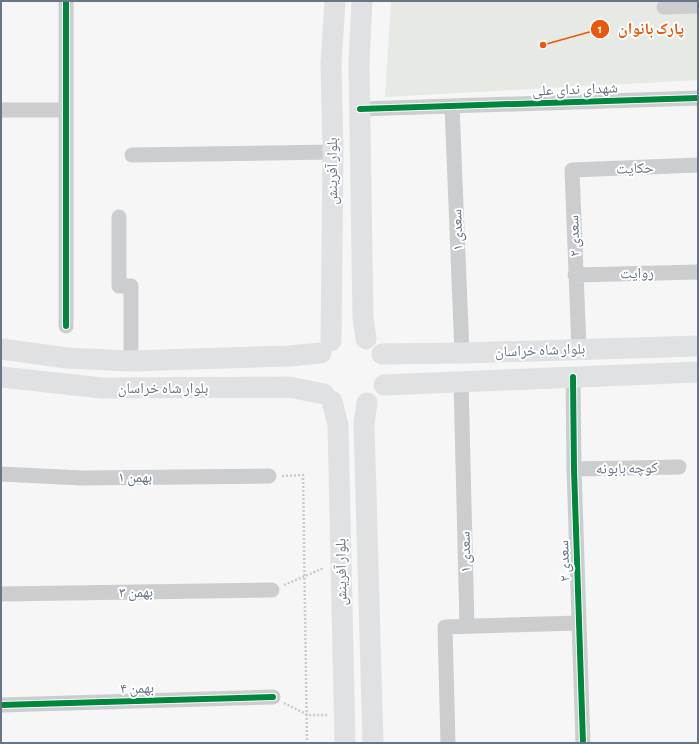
<svg xmlns="http://www.w3.org/2000/svg" width="699" height="744" font-family="'Alegreya Sans','Noto Naskh Arabic',sans-serif">
<style>
.green{fill:#e6e9e4}
.lines{fill:none;stroke-linecap:round;stroke-linejoin:round}
.path{stroke:#cacbcc;stroke-width:2.5;stroke-dasharray:2 2;stroke-linecap:butt}
.minor{stroke:#cccdcf;stroke-width:15}
.secondary{stroke:#e0e1e2;stroke-width:21}
.cycleway-casing{stroke:#fff;stroke-width:8}
.cycleway{stroke:#00873e;stroke-width:6}
.labels{text-anchor:middle;stroke-width:4;stroke-linejoin:round;paint-order:stroke}
.street-label{font-size:15px;fill:#687584;stroke:#fff}
.leader{fill:none;stroke:#e8590c;stroke-width:1.5}
.callout-dot{fill:#e8590c;stroke:#fff;stroke-width:1.5}
.mark-label{font-size:12px;text-anchor:middle;font-weight:bold;fill:#fff}
.callout-label{font-size:16px;text-anchor:middle;font-weight:bold;fill:#e8590c;stroke:#fff;stroke-width:4;stroke-linejoin:round;paint-order:stroke}
</style>
<rect width="100%" height="100%" fill="#f6f6f6"/>
<path class="green" d="M391 1H698V80L385 97Z"/>
<g class="lines">
<path class="path" d="M282 476 303 475 307 743
M284 585 324 568
M284 703 308 715H328"/>
<path class="minor" d="M66 1V326
M664 7 698 6
M452 106 462 353
M360 109 698 98
M1 110H66
M132 155 333 152
M119 217V286H131V361
M575 275 698 272
M579 349 572 170 698 165
M573 377 574 469 583 743
M461 381 467 626
M574 469 679 467
M1 474 82 478 269 476
M1 594 272 590
M1 705 273 697
M448 743 445 627 579 623"/>
<path class="secondary" d="M362 1 359 64 363 317 366 339
M331 341 333 152 331 64 335 1
M1 349 67 358 131 361 289 356 321 353
M382 354 462 353 698 346
M1 377 102 388 289 387 324 394
M384 385 698 372
M332 401 338 425 345 743
M367 403 364 424 373 743"/>
<g class="cycleway-casing">
<path id="cycleway" d="M66 1V326
M360 109 698 98
M573 377 574 469 583 743
M1 705 273 697"/>
</g>
<use href="#cycleway" class="cycleway"/>
</g>
<g class="labels">
<g class="street-label">
<text transform="translate(575 89) rotate(-2)" y="5">شهدای ندای علی</text>
<text transform="translate(635 168) rotate(-2)" y="5">حکایت</text>
<text transform="translate(332 171) rotate(-90)" y="5">بلوار آفرینش</text>
<text transform="translate(457 230) rotate(-92)" y="5">سعدی ۱</text>
<text transform="translate(574 236) rotate(-92)" y="5">سعدی ۲</text>
<text transform="translate(637 273) rotate(-2)" y="5">روایت</text>
<text transform="translate(540 350) rotate(-2)" y="5">بلوار شاه خراسان</text>
<text x="163" y="393">بلوار شاه خراسان</text>
<text transform="translate(627 468) rotate(-1)" y="5">کوچه بابونه</text>
<text x="135" y="482">بهمن ۱</text>
<text transform="translate(465 552) rotate(-91)" y="5">سعدی ۱</text>
<text transform="translate(564 561) rotate(-92)" y="5">سعدی ۲</text>
<text transform="translate(341 572) rotate(-91)" y="5">بلوار آفرینش</text>
<text transform="translate(136 592) rotate(-1)" y="5">بهمن ۳</text>
<text transform="translate(137 688) rotate(-2)" y="5">بهمن ۴</text>
</g>
</g>
<path class="leader" d="M543 45L600 29"/>
<g class="callout-dot">
<circle cx="543" cy="45" r="4"/>
<circle cx="600" cy="29" r="10"/>
</g>
<g class="mark-label">
<text x="600" y="33">1</text>
</g>
<g class="callout-label">
<text x="651" y="34">پارک بانوان</text>
</g>
<rect width="699" height="744" fill="none" stroke="#687584" stroke-width="4"/>
</svg>
